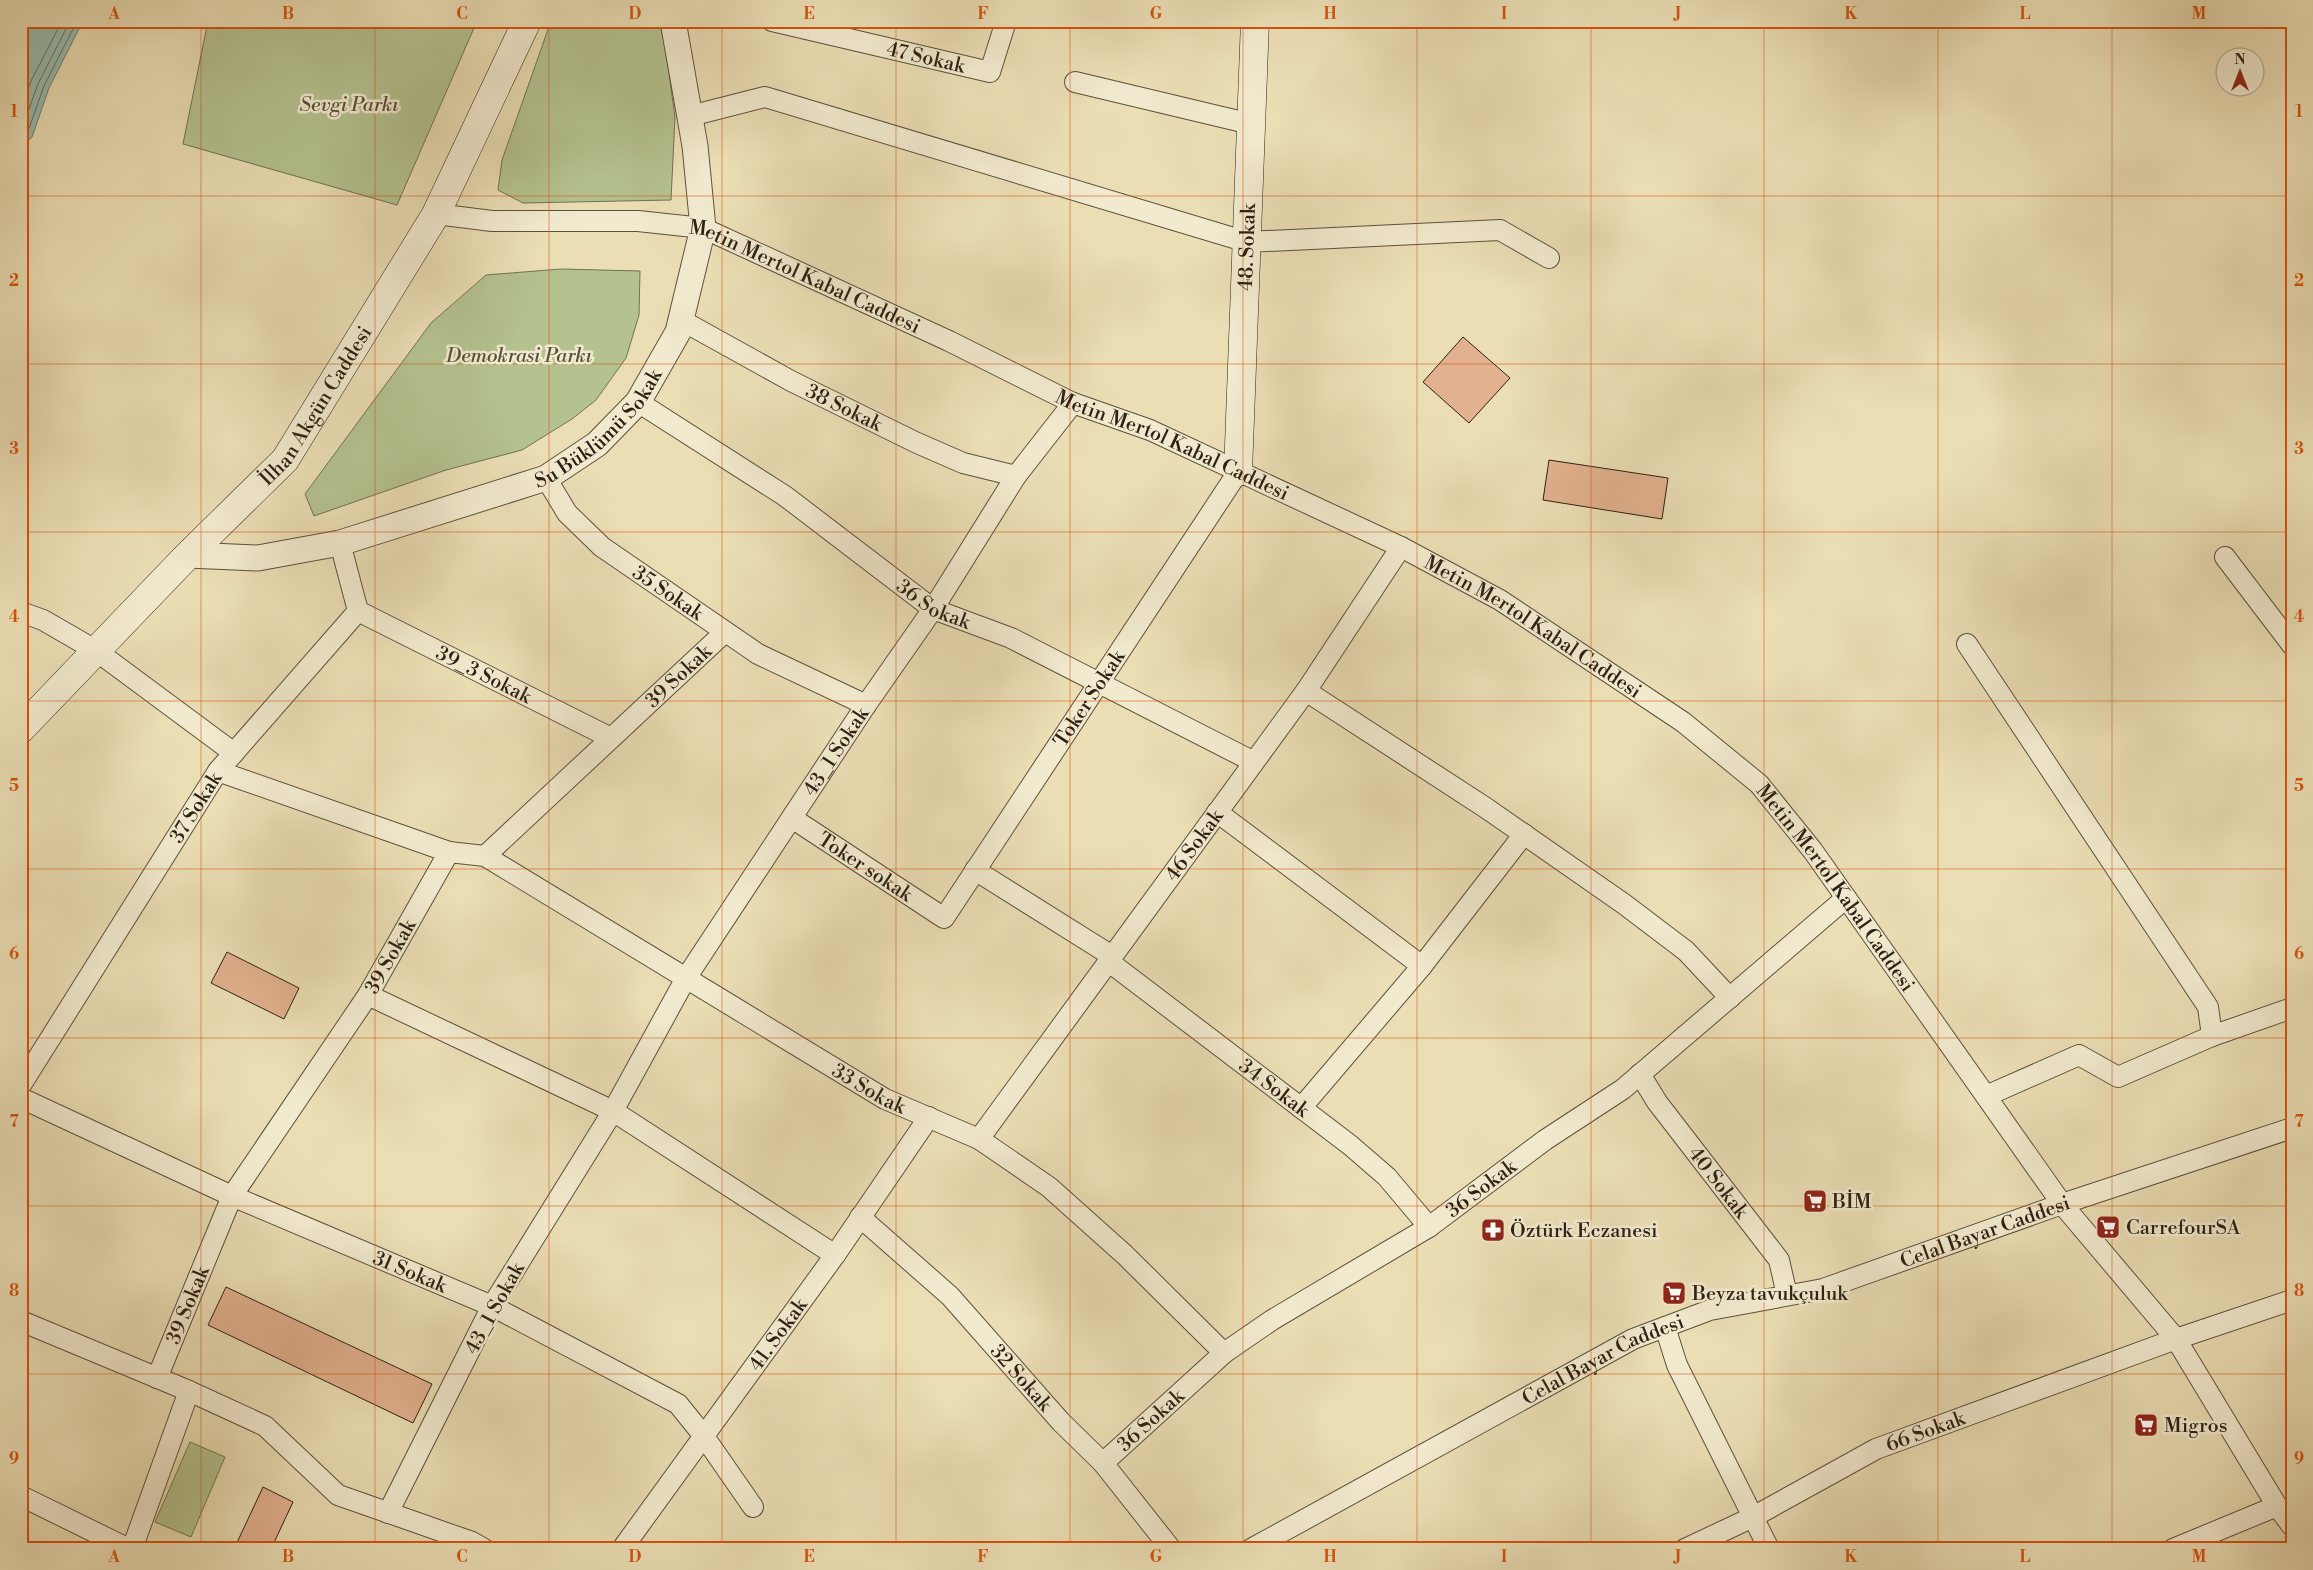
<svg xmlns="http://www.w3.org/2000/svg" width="2313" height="1570" font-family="'Libre Bodoni',serif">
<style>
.green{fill:#b4c290;stroke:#707252}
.water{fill:#98bcb0;stroke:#6d7e72}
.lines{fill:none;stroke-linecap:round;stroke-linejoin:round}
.shore{stroke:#626e62;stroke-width:1}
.building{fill:#e2b18f;stroke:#2c2114}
.minor-casing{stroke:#5c503c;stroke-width:22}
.tertiary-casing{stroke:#5c503c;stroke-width:27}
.secondary-casing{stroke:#2c2114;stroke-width:29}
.minor{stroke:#f2eacf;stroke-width:20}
.tertiary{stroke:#f2eacf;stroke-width:25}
.secondary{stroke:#f2eacf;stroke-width:28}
.grid{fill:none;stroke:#d5530d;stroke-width:1;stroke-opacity:0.55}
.labels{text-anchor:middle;stroke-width:5;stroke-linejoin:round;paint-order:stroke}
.street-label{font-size:20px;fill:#2c2114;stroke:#f2eacf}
.park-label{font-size:20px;font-style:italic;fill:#555139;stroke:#f2eacf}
.poi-label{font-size:20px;fill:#2c2114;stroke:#f2eacf;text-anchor:start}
.neatline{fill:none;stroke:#d5530d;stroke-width:2}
.grid-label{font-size:16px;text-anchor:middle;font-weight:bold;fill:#d5530d}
</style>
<rect width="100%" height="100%" fill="#ebdeb5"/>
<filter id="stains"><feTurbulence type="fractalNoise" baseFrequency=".004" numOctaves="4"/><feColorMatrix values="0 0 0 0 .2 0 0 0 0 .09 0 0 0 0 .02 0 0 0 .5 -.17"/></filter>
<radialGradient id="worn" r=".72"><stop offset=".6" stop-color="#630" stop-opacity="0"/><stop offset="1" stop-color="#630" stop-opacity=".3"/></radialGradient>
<path class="green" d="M208 21H477L397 205 183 144Z
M551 21H659L665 45 675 117 671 200 523 203 498 190 502 160Z
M561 269 640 271 639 315 626 358 596 400 572 419 522 450 446 470 314 516 305 494 431 323 486 275Z
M190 1442 225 1457 191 1537 155 1522Z"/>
<path class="water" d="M21 21H83L49 88 32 137 21 148Z"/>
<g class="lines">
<path class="shore" d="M21 110 31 81 62 21
M21 131 38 84 70 21
M21 141 27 134 44 86 77 21"/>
</g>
<path class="building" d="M1463 337 1510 378 1469 423 1423 382Z
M1549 460 1668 478 1662 519 1543 500Z
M227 952 299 988 284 1019 211 983Z
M226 1287 432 1384 413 1423 208 1325Z
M263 1487 293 1502 271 1549H234Z"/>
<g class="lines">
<g class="minor-casing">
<g id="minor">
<path id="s1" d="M772 21 990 72 1006 21"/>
<path d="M1075 82 1251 124"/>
<path d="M690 116 765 97 1247 242 1500 230 1549 258"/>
<path id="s2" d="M436 214 492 221H638L703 228 949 341 1073 403 1150 430 1401 547 1500 600 1683 722 1759 784 1813 851 2062 1204 2176 1339 2277 1506 2292 1526"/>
<path id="s3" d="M681 320 791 381 915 442 963 463 1016 476"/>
<path id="s4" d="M638 402 785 496 933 609 1011 638 1254 762"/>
<path id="s5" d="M546 478 567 513 602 547 758 654 866 705"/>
<path d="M2225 557 2292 645"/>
<path id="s6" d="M358 611 611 738"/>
<path d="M21 612 43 620 95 650 234 753"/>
<path d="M1967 644 2208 1007 2212 1036 2292 1008"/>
<path d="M1306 691 1486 808 1624 904 1686 951 1730 998"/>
<path d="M218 771 449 852"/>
<path d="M1217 812 1422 966"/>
<path id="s7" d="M792 818 944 918 1238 472"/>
<path id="s8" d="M485 856 725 632"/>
<path d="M975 870 1112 956"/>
<path id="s9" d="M1108 961 1350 1145 1387 1177 1429 1227"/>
<path d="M368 995 613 1111 492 1306 388 1513"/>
<path id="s10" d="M1640 1074 1657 1102 1779 1260 1787 1295"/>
<path id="s11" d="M21 1085 218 771 358 611 340 543"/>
<path d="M1986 1096 2079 1055 2118 1077 2212 1036"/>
<path id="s12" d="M21 1098 232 1196 492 1306 678 1404 703 1435 753 1507"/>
<path d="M1301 1108 1422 966 1524 834"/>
<path id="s13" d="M979 1139 1306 691 1401 547"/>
<path id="s14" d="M860 1217 950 1296 1061 1422 1103 1463 1171 1549"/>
<path id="s15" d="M835 1255 613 1111 686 978 866 705 933 609 1016 476 1073 403"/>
<path d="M21 1321 189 1391 265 1426 338 1495 472 1542 484 1549"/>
<path d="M1665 1327 1677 1365 1769 1549"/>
<path id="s16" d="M157 1378 232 1196 368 995 449 852 485 856 885 1099 979 1139 1049 1187 1125 1255 1224 1353"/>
<path id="s17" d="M1103 1463 1224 1353 1272 1320 1429 1227 1545 1140 1623 1089 1846 898"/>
<path d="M21 1496 129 1549"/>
<path d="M132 1549 189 1391"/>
<path id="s18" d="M622 1549 835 1255 929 1117"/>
<path id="s19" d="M1251 1549 1633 1339 1710 1310 1823 1289 2062 1204 2292 1128"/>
<path id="s20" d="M1685 1549 1753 1517 1876 1449 2176 1339 2292 1300"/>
<path d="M2173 1549 2277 1506"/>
</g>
</g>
<g class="tertiary-casing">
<g id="tertiary">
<path id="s21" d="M188 555 258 558 340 543 546 478 597 444 638 402 678 332 703 228 695 146 673 21"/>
</g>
</g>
<g class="secondary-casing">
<g id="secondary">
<path id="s22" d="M1238 472 1255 21"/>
<path id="s23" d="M21 729 188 555 285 460 436 214 527 21"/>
</g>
</g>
<use href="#minor" class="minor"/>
<use href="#tertiary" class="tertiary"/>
<use href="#secondary" class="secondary"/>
</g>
<path class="grid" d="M201 21V1549M375 21V1549M549 21V1549M722 21V1549M896 21V1549M1070 21V1549M1243 21V1549M1417 21V1549M1591 21V1549M1764 21V1549M1938 21V1549M2112 21V1549M21 196H2292M21 364H2292M21 532H2292M21 701H2292M21 869H2292M21 1038H2292M21 1206H2292M21 1374H2292"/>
<defs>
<g id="supermarket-square" transform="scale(1.25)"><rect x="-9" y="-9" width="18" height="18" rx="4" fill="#8f2418" stroke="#f2eacf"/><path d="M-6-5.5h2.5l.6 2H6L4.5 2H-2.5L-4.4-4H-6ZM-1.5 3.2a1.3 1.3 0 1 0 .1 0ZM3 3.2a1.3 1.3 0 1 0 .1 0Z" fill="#fff"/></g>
<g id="pharmacy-square" transform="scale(1.25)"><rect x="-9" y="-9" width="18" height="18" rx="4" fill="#8f2418" stroke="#f2eacf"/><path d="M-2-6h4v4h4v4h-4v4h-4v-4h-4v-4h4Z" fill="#fff"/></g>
</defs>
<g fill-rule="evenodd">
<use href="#supermarket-square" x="1815" y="1201"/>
<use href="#supermarket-square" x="2108" y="1227"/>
<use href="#pharmacy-square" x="1493" y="1230"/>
<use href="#supermarket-square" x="1674" y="1293"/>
<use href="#supermarket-square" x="2146" y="1425"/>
</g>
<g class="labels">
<g class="street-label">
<text dy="7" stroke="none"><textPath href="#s1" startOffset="158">47 Sokak</textPath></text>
<text dy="7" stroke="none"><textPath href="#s22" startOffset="225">48. Sokak</textPath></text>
<text dy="7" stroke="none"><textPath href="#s2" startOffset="380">Metin Mertol Kabal Caddesi</textPath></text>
<text dy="7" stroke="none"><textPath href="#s23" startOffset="439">İlhan Akgün Caddesi</textPath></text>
<text dy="7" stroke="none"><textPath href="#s3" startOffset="185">38 Sokak</textPath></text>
<text dy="7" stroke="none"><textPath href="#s21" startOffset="442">Su Büklümü Sokak</textPath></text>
<text dy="7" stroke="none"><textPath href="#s2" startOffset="785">Metin Mertol Kabal Caddesi</textPath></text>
<text dy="7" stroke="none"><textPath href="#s5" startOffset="170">35 Sokak</textPath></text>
<text dy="7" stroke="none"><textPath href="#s4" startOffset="359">36 Sokak</textPath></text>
<text dy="7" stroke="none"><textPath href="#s2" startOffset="1190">Metin Mertol Kabal Caddesi</textPath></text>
<text dy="7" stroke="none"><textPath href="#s6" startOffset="141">39_3 Sokak</textPath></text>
<text dy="7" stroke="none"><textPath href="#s8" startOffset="264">39 Sokak</textPath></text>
<text dy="7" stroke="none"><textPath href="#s7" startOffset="445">Toker Sokak</textPath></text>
<text dy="7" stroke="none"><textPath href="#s15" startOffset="688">43_1 Sokak</textPath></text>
<text dy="7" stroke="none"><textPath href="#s11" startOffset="328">37 Sokak</textPath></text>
<text dy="7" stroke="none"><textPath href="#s13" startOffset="364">46 Sokak</textPath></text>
<text dy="7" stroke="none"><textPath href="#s7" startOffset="88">Toker sokak</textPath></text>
<text dy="7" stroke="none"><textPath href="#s2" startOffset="1595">Metin Mertol Kabal Caddesi</textPath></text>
<text dy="7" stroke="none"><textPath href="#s16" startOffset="484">39 Sokak</textPath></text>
<text dy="7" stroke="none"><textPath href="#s16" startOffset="1089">33 Sokak</textPath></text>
<text dy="7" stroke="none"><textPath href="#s9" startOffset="209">34 Sokak</textPath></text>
<text dy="7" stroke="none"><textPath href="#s10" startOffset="134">40 Sokak</textPath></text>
<text dy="7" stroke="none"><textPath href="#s17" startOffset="469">36 Sokak</textPath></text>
<text dy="7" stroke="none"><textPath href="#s19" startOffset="805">Celal Bayar Caddesi</textPath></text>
<text dy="7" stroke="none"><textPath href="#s12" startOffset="426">31 Sokak</textPath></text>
<text dy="7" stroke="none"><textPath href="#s16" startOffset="79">39 Sokak</textPath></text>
<text transform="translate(494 1308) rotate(-61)" y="7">43_1 Sokak</text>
<text dy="7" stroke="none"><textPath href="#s18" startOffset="265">41. Sokak</textPath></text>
<text dy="7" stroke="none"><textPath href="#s19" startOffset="400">Celal Bayar Caddesi</textPath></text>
<text dy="7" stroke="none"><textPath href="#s14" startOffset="228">32 Sokak</textPath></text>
<text dy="7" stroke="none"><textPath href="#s17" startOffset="64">36 Sokak</textPath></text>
<text dy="7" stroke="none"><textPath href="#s20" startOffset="268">66 Sokak</textPath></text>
</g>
<g class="park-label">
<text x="349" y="111">Sevgi Parkı</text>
<text x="519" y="362">Demokrasi Parkı</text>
</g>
<g class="poi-label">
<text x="1832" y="1208">BİM</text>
<text x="2126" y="1234">CarrefourSA</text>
<text x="1510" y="1237">Öztürk Eczanesi</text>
<text x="1692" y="1300">Beyza tavukçuluk</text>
<text x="2164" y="1432">Migros</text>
</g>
</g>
<rect width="2313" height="1570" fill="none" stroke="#ebdeb5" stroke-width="55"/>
<g transform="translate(2240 72)"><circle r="24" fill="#f2eacf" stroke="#a39a84"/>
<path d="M0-4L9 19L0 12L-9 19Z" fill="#8f2418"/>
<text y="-8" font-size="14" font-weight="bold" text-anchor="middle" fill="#2c2114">N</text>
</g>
<rect x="28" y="28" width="2258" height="1514" class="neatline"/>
<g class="grid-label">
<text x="114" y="19">A</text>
<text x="288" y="19">B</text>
<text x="462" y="19">C</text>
<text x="635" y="19">D</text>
<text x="809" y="19">E</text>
<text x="983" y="19">F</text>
<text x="1156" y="19">G</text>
<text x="1330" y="19">H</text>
<text x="1504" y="19">I</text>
<text x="1678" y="19">J</text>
<text x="1851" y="19">K</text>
<text x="2025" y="19">L</text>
<text x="2199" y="19">M</text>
<text x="14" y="117">1</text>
<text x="2299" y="117">1</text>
<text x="14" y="286">2</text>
<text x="2299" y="286">2</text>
<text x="14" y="454">3</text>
<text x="2299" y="454">3</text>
<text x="14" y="622">4</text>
<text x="2299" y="622">4</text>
<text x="14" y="791">5</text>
<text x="2299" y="791">5</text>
<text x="14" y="959">6</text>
<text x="2299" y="959">6</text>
<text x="14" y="1127">7</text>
<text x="2299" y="1127">7</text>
<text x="14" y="1296">8</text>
<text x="2299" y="1296">8</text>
<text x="14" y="1464">9</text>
<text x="2299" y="1464">9</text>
<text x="114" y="1562">A</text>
<text x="288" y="1562">B</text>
<text x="462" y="1562">C</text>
<text x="635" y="1562">D</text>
<text x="809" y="1562">E</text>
<text x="983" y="1562">F</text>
<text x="1156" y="1562">G</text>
<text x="1330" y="1562">H</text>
<text x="1504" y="1562">I</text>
<text x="1678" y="1562">J</text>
<text x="1851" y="1562">K</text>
<text x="2025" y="1562">L</text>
<text x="2199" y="1562">M</text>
</g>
<rect width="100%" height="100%" filter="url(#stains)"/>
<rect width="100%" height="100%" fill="url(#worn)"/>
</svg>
